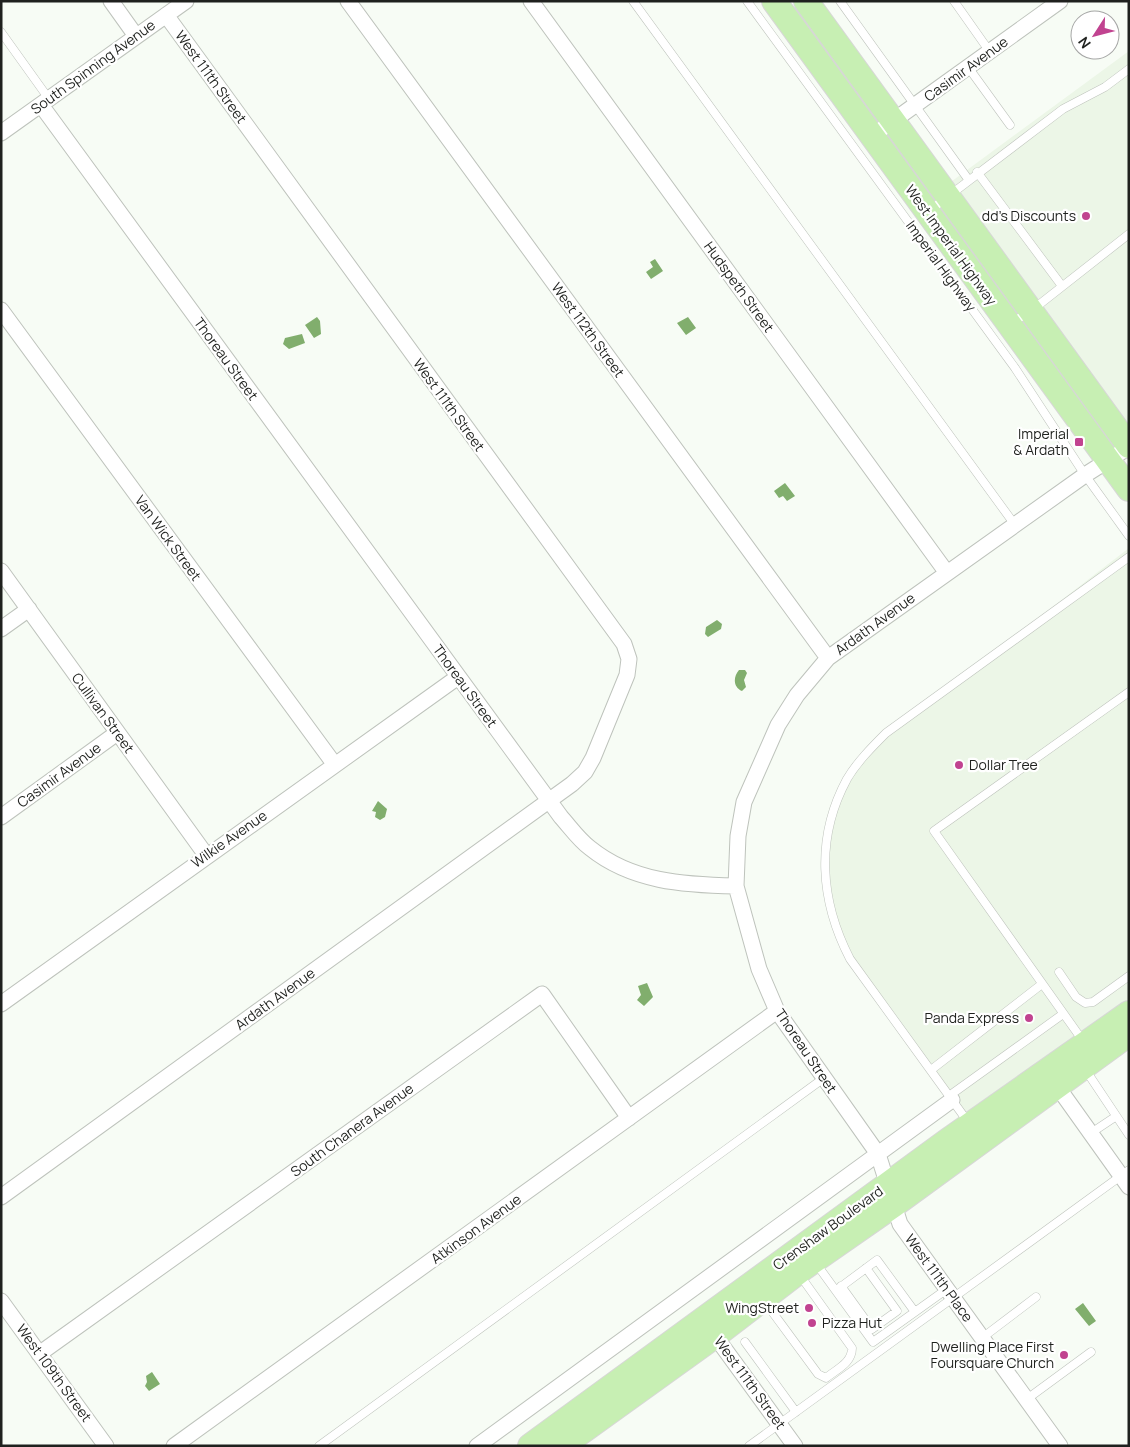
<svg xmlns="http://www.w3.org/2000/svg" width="1130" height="1447" font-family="Manrope,sans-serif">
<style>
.built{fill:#ecf6e7}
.water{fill:#81ae6d}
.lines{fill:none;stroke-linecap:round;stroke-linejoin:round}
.service-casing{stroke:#bec3bc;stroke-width:9}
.minor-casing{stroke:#bec3bc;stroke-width:17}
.primary-casing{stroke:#d7d7d6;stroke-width:26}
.service{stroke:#fff;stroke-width:8}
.minor{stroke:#fff;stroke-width:15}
.primary{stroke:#c7efb3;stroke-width:24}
.poi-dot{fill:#c14390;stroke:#fff;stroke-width:2}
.labels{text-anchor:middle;stroke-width:4.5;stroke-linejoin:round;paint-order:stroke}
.street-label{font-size:14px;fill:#1f211e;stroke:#fff}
.poi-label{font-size:14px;fill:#1f211e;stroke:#fff;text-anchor:end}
</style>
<rect width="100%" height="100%" fill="#f7fcf5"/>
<path class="built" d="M1129 51V439L944 187Z
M1129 548V1005L970 1119 852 959 841 935 827 888 830 832 838 804 850 779 865 758 888 734Z"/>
<path class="water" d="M655 259 663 271 651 279 646 272 653 267 650 262Z
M317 317 320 321 321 334 314 338 305 325Z
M688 317 696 328 686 335 677 323Z
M302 334 305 343 289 349 283 344 285 338Z
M785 483 795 496 787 501 783 496 779 498 774 491Z
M717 620 722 624 721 629 708 637 705 634 706 627Z
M739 670H745L747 673 744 680 746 687 742 691C733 687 733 677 739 670Z
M378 801 387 809 385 817 380 820 375 817 376 812 372 811Z
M647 983 653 997 644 1006 637 1000 641 995 638 986Z
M1083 1303 1096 1321 1089 1326 1075 1309Z
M152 1372 160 1384 149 1391 145 1386 147 1382 146 1376Z"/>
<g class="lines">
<g class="service-casing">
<path id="service" d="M633 1 1015 525
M747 1 1015 368 1085 475 1129 536
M840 1 968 179
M954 1 990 52
M1 32 49 99
M968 67 1010 125
M977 172 1062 286
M929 211 1063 109 1105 87 1129 69
M1011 323 1031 311 1129 234
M1059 972 1076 997 1085 1003 1093 1002 1129 976
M1083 1041 934 831 1129 692
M1085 1069 1129 1135
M931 1070 1042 984
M949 1096 1063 1014
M968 1122 850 959C820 901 815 838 847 779 857 762 872 747 886 733L1129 557
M1091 1133 1115 1117
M815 1262 873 1342 947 1289
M841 1286 872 1329 897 1311 866 1268
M838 1289 877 1260 915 1312
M765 1302 818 1374 826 1378C837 1369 852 1363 852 1348L799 1274
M982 1338 1036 1297
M745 1342 796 1412
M1027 1399 1091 1352
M319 1446 824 1078
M749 1446 1129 1170"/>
</g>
<g class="minor-casing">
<path id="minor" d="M111 1 136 36
M348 1 828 658
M531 1 947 573
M41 105 561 817C570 827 579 840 590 848 632 882 684 885 736 886L759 969 777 1011 878 1154 900 1224 1060 1446
M1 133 186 1
M872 136 1060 1
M1 310 335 765
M1 571 206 855
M1 629 29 609
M1 817 117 733
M736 886 738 836 744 802 778 725 797 695 828 658 1085 475 1129 447
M1 1004 458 677
M1052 1079 1129 1187
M1 1197 572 784 585 772 593 758 627 675 629 659 624 644 166 15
M1 1301 106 1446
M710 1329 795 1446
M39 1354 542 994 629 1118
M174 1446 777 1011
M477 1446 952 1100"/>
</g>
<g class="primary-casing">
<path id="primary" d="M774 1 1129 489
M806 1 1129 446
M530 1446 947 1141 1129 1013
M562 1446 715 1336 805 1267 894 1205 1129 1034"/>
</g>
<use href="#service" class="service"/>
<use href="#minor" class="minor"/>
<use href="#primary" class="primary"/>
</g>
<g class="poi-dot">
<circle cx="1086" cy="216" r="5"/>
<rect x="1074" y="437" width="10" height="10" rx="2.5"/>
<circle cx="959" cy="765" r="5"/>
<circle cx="1029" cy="1018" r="5"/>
<circle cx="809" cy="1308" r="5"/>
<circle cx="812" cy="1323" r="5"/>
<circle cx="1064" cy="1355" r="5"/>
</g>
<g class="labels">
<g class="street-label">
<text transform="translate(93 67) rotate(-36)" y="5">South Spinning Avenue</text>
<text transform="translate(966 69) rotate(-36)" y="5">Casimir Avenue</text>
<text transform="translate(211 77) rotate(54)" y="5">West 111th Street</text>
<text transform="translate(951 245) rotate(54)" y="5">West Imperial Highway</text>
<text transform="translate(941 266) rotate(54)" y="5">Imperial Highway</text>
<text transform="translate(739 287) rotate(54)" y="5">Hudspeth Street</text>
<text transform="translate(588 330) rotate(54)" y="5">West 112th Street</text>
<text transform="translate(226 359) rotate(54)" y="5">Thoreau Street</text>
<text transform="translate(449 405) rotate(54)" y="5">West 111th Street</text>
<text transform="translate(168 538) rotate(54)" y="5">Van Wick Street</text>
<text transform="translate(875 624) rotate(-36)" y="5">Ardath Avenue</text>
<text transform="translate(465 686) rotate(54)" y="5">Thoreau Street</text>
<text transform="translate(103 713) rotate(54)" y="5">Cullivan Street</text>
<text transform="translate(59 775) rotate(-36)" y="5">Casimir Avenue</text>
<text transform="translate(229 839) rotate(-35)" y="5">Wilkie Avenue</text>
<text transform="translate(275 999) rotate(-36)" y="5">Ardath Avenue</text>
<text transform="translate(806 1051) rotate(56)" y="5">Thoreau Street</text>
<text transform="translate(352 1130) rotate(-36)" y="5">South Chanera Avenue</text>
<text transform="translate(828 1228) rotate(-36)" y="5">Crenshaw Boulevard</text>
<text transform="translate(476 1229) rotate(-36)" y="5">Atkinson Avenue</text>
<text transform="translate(939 1278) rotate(54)" y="5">West 111th Place</text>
<text transform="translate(54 1373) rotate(54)" y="5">West 109th Street</text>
<text transform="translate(750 1383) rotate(54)" y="5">West 111th Street</text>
</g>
<g class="poi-label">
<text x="1076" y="221">dd's Discounts</text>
<text x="1069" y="439">Imperial<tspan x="1069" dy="16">&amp; Ardath</tspan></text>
<text x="969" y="770" text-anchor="start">Dollar Tree</text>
<text x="1019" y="1023">Panda Express</text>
<text x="799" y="1313">WingStreet</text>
<text x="822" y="1328" text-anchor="start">Pizza Hut</text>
<text x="1054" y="1352">Dwelling Place First<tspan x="1054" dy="16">Foursquare Church</tspan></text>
</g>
</g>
<rect width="1130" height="1447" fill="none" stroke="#1f211e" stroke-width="5"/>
<g transform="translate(1095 35) rotate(234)"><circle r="24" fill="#ffffff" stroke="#a5a6a5"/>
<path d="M0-4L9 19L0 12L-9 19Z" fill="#c14390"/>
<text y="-8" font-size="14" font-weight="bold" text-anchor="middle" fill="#1f211e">N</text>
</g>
</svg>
